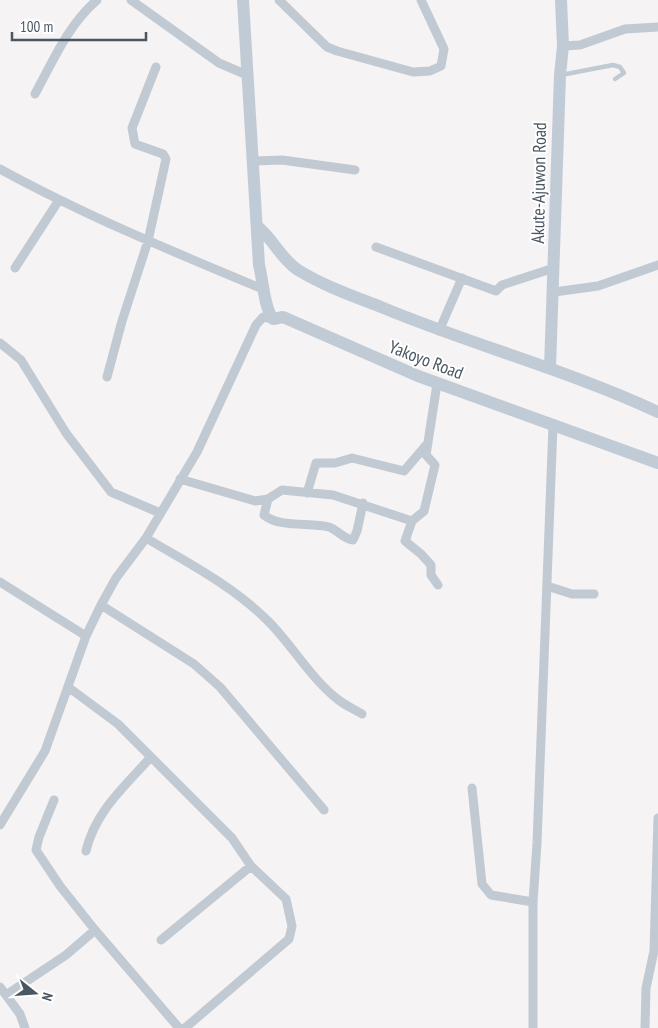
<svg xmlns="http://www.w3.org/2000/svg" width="658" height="1028" font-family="'PT Sans Narrow',sans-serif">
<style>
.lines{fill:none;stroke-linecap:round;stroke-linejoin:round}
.lane{stroke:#c1cad2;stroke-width:4.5}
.street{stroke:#c1cad2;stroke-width:9}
.secondary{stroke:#c1cbd6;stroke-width:12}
.labels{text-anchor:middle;stroke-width:4;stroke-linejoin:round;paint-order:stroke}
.street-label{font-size:18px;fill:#4a5661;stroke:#fff}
</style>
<rect width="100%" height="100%" fill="#f5f3f3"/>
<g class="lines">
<path class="lane" d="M561 75 613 65 620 67 624 73 615 79"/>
<path class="street" d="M131 0 219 63 247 75
M279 0 327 47 337 51 413 72 430 71 441 66 444 49 421 0
M563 46 580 45 625 29 658 27
M35 94C53 61 68 25 97 0
M253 161 282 160 355 170
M0 169C86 216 176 253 265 290
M376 247 496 291 502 285 554 268
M15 268 59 200
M554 292 598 286 658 265
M439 331 462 278
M0 343 21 360 66 433 111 492 160 513
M107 377 122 321 148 241 166 159 163 154 135 144 132 128 156 67
M437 384 426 455 435 465 424 511 412 521 405 541 421 554 431 565V575L438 585
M180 479 255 501 268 499 282 490 333 495 412 521
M307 493 316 463H335L352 458 404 471 428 443
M268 499 264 515C279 528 311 522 329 527 338 530 343 539 353 540L357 531 363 503
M146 538C188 563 233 586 268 621 292 645 310 677 336 698 344 705 354 709 362 714
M0 582 86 636
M547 586 572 594H594
M101 605 194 664 220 687 324 810
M68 687 118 724 232 838 251 866 286 899 292 926 289 939 185 1028
M472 788 482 884 491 895 533 902
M54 800 39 837 36 850 60 886 95 930
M0 825 45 751 86 636 101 605 116 578 146 538 197 452 256 325 263 317 273 319
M86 851C95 812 124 787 150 758
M161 940 251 866
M0 987 20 1014 25 1028
M6 995 66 955 95 930 179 1028
M533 1028V902L537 843 553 425
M645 1028 646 988 654 951 658 818"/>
<path class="secondary" d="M243 0 259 265C263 280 264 308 273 319L283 317 418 376 658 463
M257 226C274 240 281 259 298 270 324 286 353 296 381 307 472 345 568 370 658 412
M550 368 560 75 563 46 561 0"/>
</g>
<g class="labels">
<g class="street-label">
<text transform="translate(539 183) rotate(-89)" y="6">Akute-Ajuwon Road</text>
<text transform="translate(426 360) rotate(21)" y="6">Yakoyo Road</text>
</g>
</g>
<g transform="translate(35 993) rotate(107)" stroke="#ffffff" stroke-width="4" paint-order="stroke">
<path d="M0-4L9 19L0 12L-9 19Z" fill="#4a5661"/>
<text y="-8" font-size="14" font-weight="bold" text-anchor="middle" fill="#4a5661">N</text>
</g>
<path d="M12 32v8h134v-8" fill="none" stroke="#4a5661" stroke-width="2.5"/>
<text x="20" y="32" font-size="15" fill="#4a5661" stroke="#ffffff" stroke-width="4" paint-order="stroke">100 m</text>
</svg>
